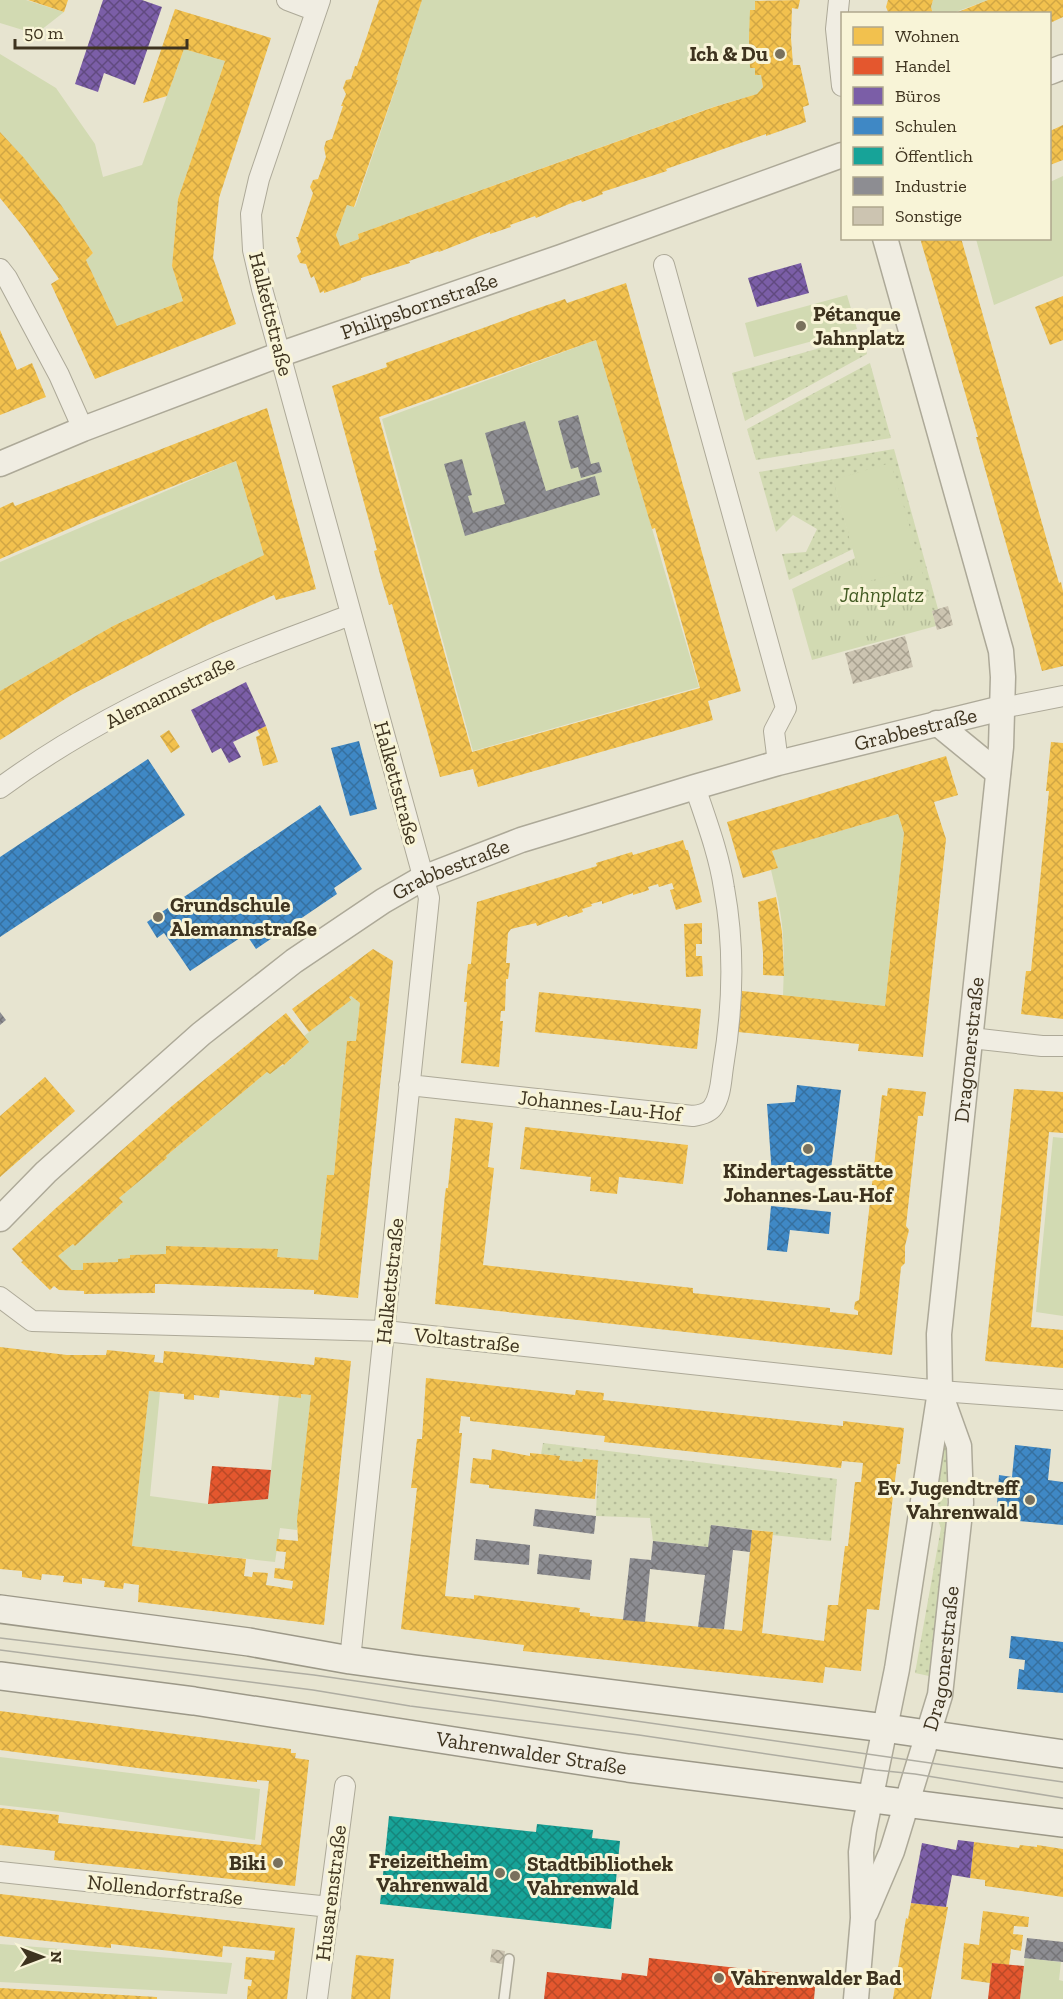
<svg xmlns="http://www.w3.org/2000/svg" width="1063" height="1999" font-family="'Zilla Slab',serif">
<style>
.grass{fill:url(#grass-dots)}
.park{fill:url(#park-tufts)}
.garden{fill:#d2dab2}
.homes{fill:url(#homes-cross-hatch);fill-rule:evenodd}
.shops{fill:url(#shops-cross-hatch)}
.offices{fill:url(#offices-cross-hatch)}
.schools{fill:url(#schools-cross-hatch)}
.public{fill:url(#public-cross-hatch)}
.industry{fill:url(#industry-cross-hatch)}
.building{fill:url(#building-cross-hatch)}
.lines{fill:none;stroke-linecap:round;stroke-linejoin:round}
.service-casing{stroke:#ada998;stroke-width:12}
.minor-casing{stroke:#ada998;stroke-width:22}
.tertiary-casing{stroke:#ada998;stroke-width:27}
.secondary-casing{stroke:#9c9888;stroke-width:30}
.service{stroke:#f0ede2;stroke-width:9}
.minor{stroke:#f0ede2;stroke-width:20}
.tertiary{stroke:#f0ede2;stroke-width:24}
.secondary{stroke:#f0ede2;stroke-width:27}
.tram{stroke:#afada2;stroke-width:1.5}
.poi-dot{fill:#79715d;stroke:#f8f4d7;stroke-width:2}
.labels{text-anchor:middle;stroke-width:6;stroke-linejoin:round;paint-order:stroke}
.poi-label{font-size:21px;font-weight:bold;fill:#3e331f;stroke:#f8f4d7;text-anchor:end}
.street-label{font-size:21px;fill:#3e331f;stroke:#f8f4d7}
.park-label{font-size:21px;font-style:italic;fill:#445c24;stroke:#f8f4d7}
</style>
<defs>
<pattern id="grass-dots" width="8" height="8" patternUnits="userSpaceOnUse" patternTransform="scale(1.5)"><rect width="8" height="8" fill="#d2dab2"/><path d="M2 2h.1M6 6h.1" fill="none" stroke="#b5bc99" stroke-width="1.8" stroke-linecap="round"/></pattern>
<pattern id="park-tufts" width="24" height="20" patternUnits="userSpaceOnUse" patternTransform="scale(1.5)"><rect width="24" height="20" fill="#d2dab2"/><path d="M3 7l-1-3M5 7V3M7 7l1-3M15 17l-1-3M17 17v-4M19 17l1-3" fill="none" stroke="#b5bc99"/></pattern>
<pattern id="homes-cross-hatch" width="8" height="8" patternUnits="userSpaceOnUse" patternTransform="scale(1.5)"><rect width="8" height="8" fill="#f2c14e"/><path d="M0 0l8 8M0 8l8-8" fill="none" stroke="#d1a644"/></pattern>
<pattern id="shops-cross-hatch" width="8" height="8" patternUnits="userSpaceOnUse" patternTransform="scale(1.5)"><rect width="8" height="8" fill="#e4572e"/><path d="M0 0l8 8M0 8l8-8" fill="none" stroke="#ba4927"/></pattern>
<pattern id="offices-cross-hatch" width="8" height="8" patternUnits="userSpaceOnUse" patternTransform="scale(1.5)"><rect width="8" height="8" fill="#7b5ea7"/><path d="M0 0l8 8M0 8l8-8" fill="none" stroke="#614a80"/></pattern>
<pattern id="schools-cross-hatch" width="8" height="8" patternUnits="userSpaceOnUse" patternTransform="scale(1.5)"><rect width="8" height="8" fill="#3f88c5"/><path d="M0 0l8 8M0 8l8-8" fill="none" stroke="#36709f"/></pattern>
<pattern id="public-cross-hatch" width="8" height="8" patternUnits="userSpaceOnUse" patternTransform="scale(1.5)"><rect width="8" height="8" fill="#17a398"/><path d="M0 0l8 8M0 8l8-8" fill="none" stroke="#16857b"/></pattern>
<pattern id="industry-cross-hatch" width="8" height="8" patternUnits="userSpaceOnUse" patternTransform="scale(1.5)"><rect width="8" height="8" fill="#8d8d92"/><path d="M0 0l8 8M0 8l8-8" fill="none" stroke="#757477"/></pattern>
<pattern id="building-cross-hatch" width="8" height="8" patternUnits="userSpaceOnUse" patternTransform="scale(1.5)"><rect width="8" height="8" fill="#ccc4b1"/><path d="M0 0l8 8M0 8l8-8" fill="none" stroke="#a7a08f"/></pattern>
</defs>
<rect width="100%" height="100%" fill="#e7e4d0"/>
<path class="grass" d="M862 336 867 354 745 421 732 373Z
M870 363 891 438 756 460 747 429Z
M894 449 938 609 933 611 833 480 853 549 789 580 782 554 806 552 817 529 793 515 776 532 759 472Z
M543 1443 837 1479 831 1541 772 1535V1532L712 1525 708 1547 653 1541 650 1518 596 1516 598 1460 583 1459 582 1462 559 1460V1456L541 1454Z
M942 1445H947V1522L929 1676 915 1673 941 1528 937 1518Z"/>
<path class="park" d="M891 463 933 611H932L936 626 812 660 792 589 855 558 833 480Z"/>
<path class="garden" d="M0 0H26L64 12 36 34 0 23Z
M422 0H760L755 1V10H750V68H755V75H761L763 87 757 94 713 107 358 234 359 239 340 246 336 235 347 205 355 207 398 81 396 80Z
M933 0H988L953 13H933L931 7Z
M184 49 225 61 178 199 172 266 183 301 117 326 86 260 93 253C65 210 35 170 0 132V54L56 88 95 144 103 177 142 165Z
M1063 176V276L994 305 976 239 1050 238V182Z
M847 295 857 329 754 357 745 323Z
M596 340 699 687 473 751 382 419Z
M236 461 264 555 113 626 0 691V562Z
M891 463 921 566 863 583 833 480Z
M898 814 904 833 885 1006 783 996C784 967 785 939 780 911 778 897 774 884 771 870L778 868 772 851Z
M351 996 360 1003 356 1041H347L334 1175H327L318 1260 277 1257V1249L166 1246V1254L131 1255 130 1258 119 1259 118 1262 83 1263V1270H72L58 1256 73 1244 75 1246 123 1202 119 1198 167 1158 166 1156 267 1072 284 1065 291 1059 304 1036 350 1000 349 997Z
M1053 1137 1063 1138V1316L1036 1312Z
M149 1391 160 1392 150 1496 208 1504 268 1499 279 1396 301 1398V1394L311 1395 297 1530 280 1528 275 1562 132 1546Z
M0 1757 260 1789 255 1840 62 1812 0 1805Z
M0 1944 232 1963 227 1994 0 1982Z
M1025 1958 1061 1962 1059 1980 1063 1981V1999H1020Z"/>
<path class="homes" d="M28 0H68L64 12Z
M379 0H422L396 80H398L354 207 347 205 336 235 340 246 359 239 358 234 714 107 757 94 763 87 761 75H755V68H750L749 38 750 10H755V1L800 0 798 9 792 8 791 38 793 65H800L809 105 803 107 806 122 766 136V134L666 169 667 171 602 192 603 194 582 202 581 200 569 204 536 218 535 216 510 225 511 227 490 234V232L439 252 438 251 409 261 410 263 361 278V280L324 293V291L320 293 314 276 311 278 306 264 300 263 297 256 301 252 296 237H298L313 193 310 187 313 180 318 179 326 157 324 148 326 141 332 139 343 106H341L346 94 343 88 346 80 351 79 355 66H357Z
M888 0H933L931 7 933 14H889L886 7Z
M988 0H1063V17L1050 23V14H953Z
M175 9 271 38 219 198 213 258 236 324 95 379 51 284 59 279 25 229 0 198V132L24 158 61 205 93 253 86 260 117 326 183 301 172 266 178 199 225 61 184 49 167 96 143 103Z
M1063 125V160L1050 165V131Z
M920 238H961L1059 583 1061 582 1063 591V666L1042 671 976 437H978Z
M626 283 741 691 708 701 713 720 478 787 473 769 440 777 392 604 389 605 381 578 374 551 377 550 332 386 387 367 386 363 527 312 565 299 567 303ZM596 340 652 529 655 528 700 688 472 752 379 417Z
M1063 296V340L1050 345 1035 307Z
M0 330 17 370 32 363 46 397 0 415Z
M267 408 316 589 276 600 274 595 211 623 73 694 0 740V691L113 626 264 555 236 461 91 519 0 559V508L13 502 15 506Z
M266 726 278 762 263 766 256 737 260 735 257 730Z
M169 730 180 747 171 753 160 736Z
M1051 742 1063 743V1019L1021 1014 1026 971H1031L1049 791H1046Z
M946 756 958 795 934 802 946 839 923 1057 858 1051 859 1044 738 1032 742 991 885 1006 904 833 898 814 772 851 778 868 743 878 727 822Z
M683 840 686 850H688L702 902 676 910 670 890 674 889 672 883 659 887 658 884 648 887 649 890 633 895V893L602 904V901L591 904 592 906 582 909 583 912 568 917 567 915 537 926 536 923 511 929 508 933 506 963H510L508 979H506L505 1011H501L500 1021H503L499 1067 461 1063 467 1002H464L468 964H471L477 902 597 866 596 863 632 852 633 855Z
M776 897 782 932 784 976 763 975V953L758 902Z
M702 923V944H696V956H702L703 976 686 977 684 924Z
M373 949 393 961 358 1298 314 1294V1290L166 1284H155V1293L84 1294V1291L59 1290 54 1286 50 1290 21 1262 23 1261 12 1249 56 1208 172 1106 286 1013 309 1042 284 1065 283 1064 270 1074 267 1072 166 1156 167 1158 119 1198 123 1202 75 1246 73 1244 58 1256 72 1270H83V1263L118 1262V1259L130 1258V1255L166 1254V1246L278 1249 277 1257 318 1260 327 1175H334L347 1041H356L360 1003 351 996 349 997 351 1000 309 1032 292 1009Z
M539 992 701 1009 697 1049 535 1032Z
M45 1077 75 1111 0 1177V1116Z
M888 1088 926 1092 923 1116H918L906 1226 909 1230 905 1246V1263L901 1267 892 1355 435 1304 445 1194 446 1188H448L455 1118 493 1123 488 1167 494 1168 483 1265 693 1288V1293L830 1308V1312L858 1315V1311L854 1309 855 1302 859 1300 882 1095 887 1096Z
M1014 1089 1063 1092V1133L1049 1132 1031 1327 1063 1330V1368L985 1361Z
M525 1127 688 1145 683 1184 619 1177 617 1194 590 1191 591 1177 520 1169Z
M0 1347 67 1355H106L107 1350 155 1355 154 1362 163 1363 164 1351 314 1365 315 1357 351 1361 324 1625 138 1602 139 1585 124 1583 123 1589 104 1587 105 1581 82 1578V1584L63 1582 64 1576 42 1574 41 1580 22 1577V1571L0 1569ZM220 1390 301 1398V1394L311 1395 297 1520 298 1541 277 1539 276 1551 286 1552 284 1569 275 1568 274 1578 293 1581 292 1589 266 1585 268 1573 253 1572 252 1577 244 1576 246 1559 132 1546 149 1391 184 1394V1399L194 1400V1395L219 1398Z
M426 1378 575 1395 576 1390 604 1393 603 1400 843 1426V1421L904 1428 900 1464H897L879 1610 867 1609 861 1671 825 1667 823 1683 523 1651 524 1645 401 1629 417 1488H411L417 1439H422ZM461 1416 470 1417V1421L605 1436 604 1442 841 1468 842 1461 863 1463 861 1482H855L848 1546H845L838 1605H828L824 1641 762 1633 773 1532 752 1530 742 1631 590 1616V1613L579 1612 580 1608 474 1595V1599L445 1596 461 1444 462 1433H459Z
M492 1449 530 1456V1453L560 1456 559 1460 582 1462 583 1459 598 1460 595 1499 489 1488V1485L470 1483 473 1458 491 1460Z
M0 1711 291 1749V1753H296L295 1758 309 1760 295 1886 54 1860 55 1851 0 1845V1808L59 1815 58 1823 261 1845 269 1781 257 1780V1782L168 1772 0 1750Z
M974 1842 1019 1848 1020 1845 1037 1847V1845L1063 1849V1897L985 1886V1880L970 1878Z
M0 1894 295 1928 287 1999H247L248 1986H251L252 1980 244 1979 246 1957 274 1960 275 1951 223 1946 222 1957 111 1944V1948L0 1936Z
M911 1903 948 1907 931 1999H893L906 1918 908 1919Z
M983 1911 1029 1917 1028 1927 1014 1926 1013 1934 1023 1935 1021 1951 1011 1949 1009 1965 992 1963 990 1983 961 1979 964 1943 979 1945Z
M356 1955 394 1959 390 1999H351Z
M0 1988 157 1997V1999H0Z"/>
<path class="shops" d="M212 1466 271 1470 268 1499 208 1504Z
M649 1958 816 1977 814 1999H544L547 1972 621 1980 622 1973 647 1976Z
M992 1963 1024 1966 1020 1999H988Z"/>
<path class="offices" d="M103 0H142L162 7 135 85 104 73 98 92 75 84Z
M801 263 809 293 757 307 748 278Z
M246 682 266 726 233 742 241 757 229 763 221 748 212 753 191 710Z
M958 1840 974 1842 970 1878 952 1875 946 1907 911 1903 922 1843 956 1850Z"/>
<path class="schools" d="M359 741 377 809 350 816 331 748Z
M148 759 185 815 0 937V857Z
M320 805 362 869 334 888 337 894 256 949 246 934 190 971 164 933 157 938 147 922Z
M797 1085 841 1090 830 1177 814 1176V1172L772 1176 767 1104 795 1102Z
M771 1206 831 1212 829 1234 790 1230 787 1252 767 1250Z
M1015 1445 1051 1449 1048 1480 1063 1482V1525L996 1519 999 1475 1012 1477Z
M1011 1636 1063 1642V1693L1017 1689 1019 1669 1024 1670 1025 1660 1009 1658Z"/>
<path class="public" d="M389 1816 536 1832 537 1824 593 1830 592 1838 620 1841 611 1929 380 1904Z"/>
<path class="industry" d="M578 415 591 464 599 462 602 472 581 478 578 467 571 469 558 421Z
M525 421 546 491 595 476 600 495 465 536 444 464 462 459 472 495 468 496 473 513 505 504 485 433Z
M0 1012 6 1020 0 1025Z
M535 1509 596 1516 594 1534 533 1526Z
M711 1525 752 1530 750 1552 733 1550 724 1629 698 1627 705 1575 650 1569 645 1622 623 1620 630 1558 651 1560 653 1541 708 1547Z
M476 1539 530 1545 529 1565 474 1560Z
M539 1554 592 1560 590 1580 537 1574Z
M1027 1938 1063 1942V1962L1024 1958Z"/>
<path class="building" d="M948 606 953 625 937 630 932 611Z
M905 636 913 667 853 684 845 653Z
M492 1949 505 1951 503 1964 490 1962Z"/>
<g class="lines">
<g class="service-casing">
<path id="service" d="M504 1999 509 1959"/>
</g>
<g class="minor-casing">
<path id="minor" d="M287 0 316 11
M320 0 259 179 251 214 253 250 262 289 429 898 350 1660
M839 0 836 29 842 86
M664 265 786 708 774 731 778 763
M0 269 7 278 59 375 83 429
M1002 708 1063 696
M0 788C62 742 139 701 210 670 256 649 304 633 350 615
M971 1038 1042 1046H1063
M409 1085 693 1116C700 1115 709 1113 713 1107 721 1096 721 1080 723 1067 733 1008 735 948 724 888 719 854 706 820 695 787
M0 1297 32 1321 385 1331 940 1391 1063 1400
M0 1872 330 1907
M317 1999 345 1786"/>
</g>
<g class="tertiary-casing">
<g id="tertiary">
<path d="M1050 72 1063 67"/>
<path id="s1" d="M0 464 83 429 281 354 561 257 842 155"/>
<path d="M937 723 998 773"/>
<path id="s2" d="M0 1219 46 1172 201 1034 294 961 383 901 423 878 521 840 695 787 778 763 1002 708"/>
<path id="s3" d="M866 1912 892 1851 940 1695 961 1503 959 1446 940 1393"/>
<path id="s4" d="M856 1999 863 1918 861 1852 864 1830 897 1669 940 1391 939 1334 1001 747 1003 677 1001 651 885 238"/>
</g>
</g>
<g class="secondary-casing">
<g id="secondary">
<path d="M0 1609 249 1642 350 1660 415 1669 885 1728 1063 1754"/>
<path id="s5" d="M0 1676 194 1701 628 1768 1063 1823"/>
</g>
</g>
<use href="#service" class="service"/>
<use href="#minor" class="minor"/>
<use href="#tertiary" class="tertiary"/>
<use href="#secondary" class="secondary"/>
<path class="tram" d="M0 1638 314 1675 1063 1782
M0 1650 313 1690 410 1706 639 1735 876 1770 915 1774 1063 1798"/>
</g>
<g class="poi-dot">
<circle cx="780" cy="54" r="6"/>
<circle cx="801" cy="326" r="6"/>
<circle cx="158" cy="917" r="6"/>
<circle cx="808" cy="1149" r="6"/>
<circle cx="1030" cy="1500" r="6"/>
<circle cx="278" cy="1863" r="6"/>
<circle cx="500" cy="1873" r="6"/>
<circle cx="515" cy="1876" r="6"/>
<circle cx="719" cy="1978" r="6"/>
</g>
<g class="labels">
<g class="poi-label">
<text x="768" y="61">Ich &amp; Du</text>
<text x="813" y="321" text-anchor="start">Pétanque<tspan x="813" dy="24">Jahnplatz</tspan></text>
<text x="170" y="912" text-anchor="start">Grundschule<tspan x="170" dy="24">Alemannstraße</tspan></text>
<text x="808" y="1178" text-anchor="middle">Kindertagesstätte<tspan x="808" dy="24">Johannes-Lau-Hof</tspan></text>
<text x="1018" y="1495">Ev. Jugendtreff<tspan x="1018" dy="24">Vahrenwald</tspan></text>
<text x="488" y="1868">Freizeitheim<tspan x="488" dy="24">Vahrenwald</tspan></text>
<text x="266" y="1870">Biki</text>
<text x="527" y="1871" text-anchor="start">Stadtbibliothek<tspan x="527" dy="24">Vahrenwald</tspan></text>
<text x="731" y="1985" text-anchor="start">Vahrenwalder Bad</text>
</g>
<g class="street-label">
<text dy="7" stroke="none"><textPath href="#s1" startOffset="448">Philipsbornstraße</textPath></text>
<text transform="translate(271 314) rotate(76)" y="7">Halkettstraße</text>
<text transform="translate(170 692) rotate(-26)" y="7">Alemannstraße</text>
<text dy="7" stroke="none"><textPath href="#s2" startOffset="1060">Grabbestraße</textPath></text>
<text transform="translate(397 783) rotate(75)" y="7">Halkettstraße</text>
<text dy="7" stroke="none"><textPath href="#s2" startOffset="574">Grabbestraße</textPath></text>
<text dy="7" stroke="none"><textPath href="#s4" startOffset="958">Dragonerstraße</textPath></text>
<text transform="translate(600 1106) rotate(6)" y="7">Johannes-Lau-Hof</text>
<text transform="translate(390 1281) rotate(-84)" y="7">Halkettstraße</text>
<text transform="translate(467 1340) rotate(6)" y="7">Voltastraße</text>
<text dy="7" stroke="none"><textPath href="#s3" startOffset="266">Dragonerstraße</textPath></text>
<text dy="7" stroke="none"><textPath href="#s5" startOffset="537">Vahrenwalder Straße</textPath></text>
<text transform="translate(165 1890) rotate(6)" y="7">Nollendorfstraße</text>
<text transform="translate(331 1893) rotate(-83)" y="7">Husarenstraße</text>
</g>
<g class="park-label">
<text x="882" y="602">Jahnplatz</text>
</g>
</g>
<rect x="841" y="12" width="210" height="228" fill="#f8f4d7" stroke="#aea78d" stroke-width="1.5"/>
<rect x="853" y="27" width="30" height="18" fill="#f2c14e" stroke="#aea78d" stroke-width="1.5"/>
<text x="895" y="42" font-size="18" fill="#3e331f">Wohnen</text>
<rect x="853" y="57" width="30" height="18" fill="#e4572e" stroke="#aea78d" stroke-width="1.5"/>
<text x="895" y="72" font-size="18" fill="#3e331f">Handel</text>
<rect x="853" y="87" width="30" height="18" fill="#7b5ea7" stroke="#aea78d" stroke-width="1.5"/>
<text x="895" y="102" font-size="18" fill="#3e331f">Büros</text>
<rect x="853" y="117" width="30" height="18" fill="#3f88c5" stroke="#aea78d" stroke-width="1.5"/>
<text x="895" y="132" font-size="18" fill="#3e331f">Schulen</text>
<rect x="853" y="147" width="30" height="18" fill="#17a398" stroke="#aea78d" stroke-width="1.5"/>
<text x="895" y="162" font-size="18" fill="#3e331f">Öffentlich</text>
<rect x="853" y="177" width="30" height="18" fill="#8d8d92" stroke="#aea78d" stroke-width="1.5"/>
<text x="895" y="192" font-size="18" fill="#3e331f">Industrie</text>
<rect x="853" y="207" width="30" height="18" fill="#ccc4b1" stroke="#aea78d" stroke-width="1.5"/>
<text x="895" y="222" font-size="18" fill="#3e331f">Sonstige</text>
<g transform="translate(42 1957) rotate(90)" stroke="#f8f4d7" stroke-width="4.5" paint-order="stroke">
<path d="M0-4.5L10 22L0 15L-10 22Z" fill="#3e331f"/>
<text y="-9" font-size="16" font-weight="bold" text-anchor="middle" fill="#3e331f">N</text>
</g>
<path d="M15 39v9h172v-9" fill="none" stroke="#3e331f" stroke-width="3"/>
<text x="24" y="39" font-size="18" fill="#3e331f" stroke="#f8f4d7" stroke-width="4.5" paint-order="stroke">50 m</text>
</svg>
